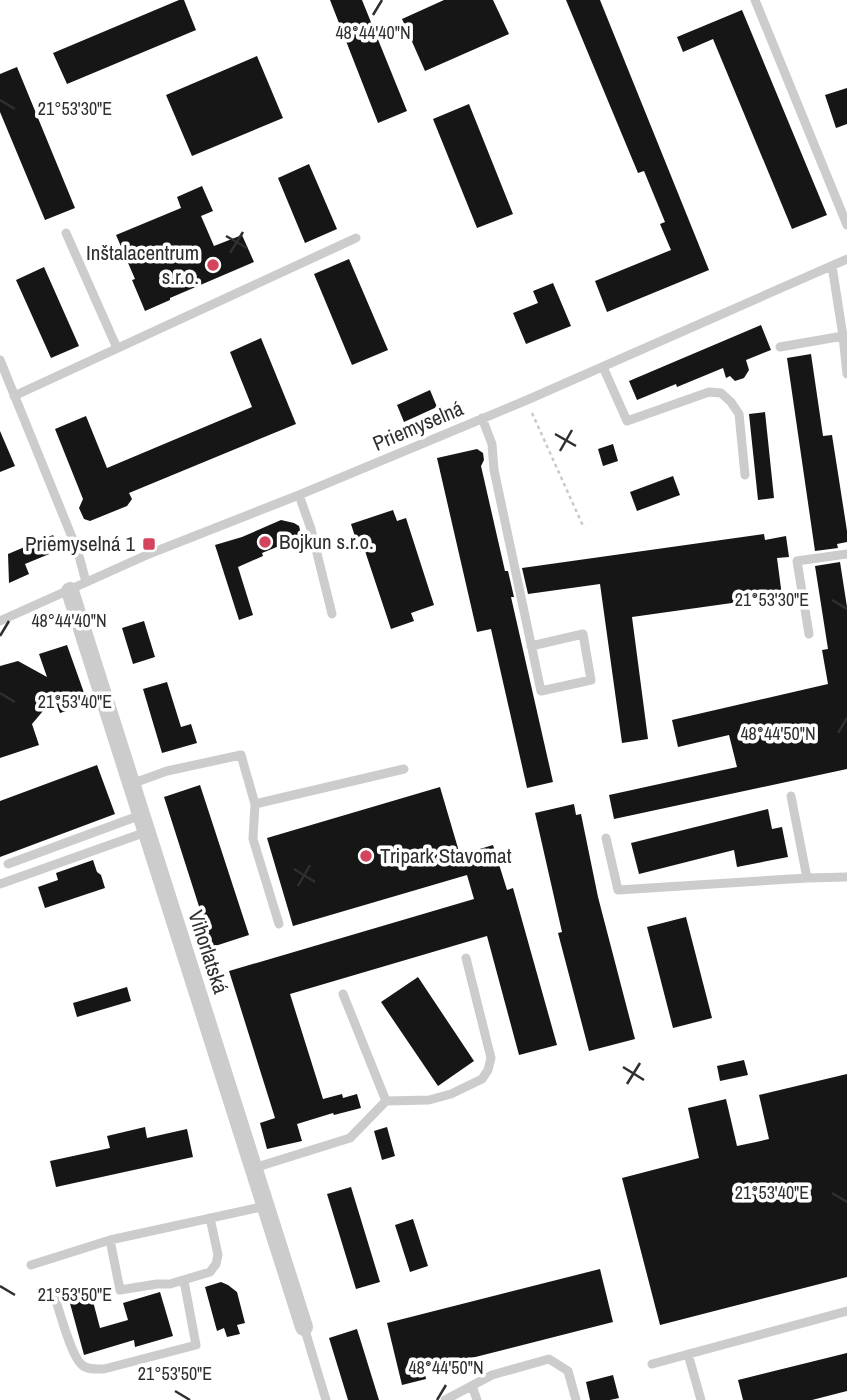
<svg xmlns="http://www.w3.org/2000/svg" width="847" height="1400" font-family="'Archivo Narrow',sans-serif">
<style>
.building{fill:#161616}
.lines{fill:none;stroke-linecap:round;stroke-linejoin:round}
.path{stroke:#c9c9c9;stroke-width:2.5;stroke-dasharray:3.5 3.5;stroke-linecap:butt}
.service{stroke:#ccc;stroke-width:9}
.minor{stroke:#ccc;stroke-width:18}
.ticks{fill:none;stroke:#2f2f2f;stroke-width:2.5}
.poi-dot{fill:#d3455d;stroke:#fff;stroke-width:2.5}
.labels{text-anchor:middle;stroke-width:7;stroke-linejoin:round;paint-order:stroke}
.poi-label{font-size:21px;fill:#2f2f2f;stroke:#fff;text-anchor:end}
.street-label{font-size:21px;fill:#2f2f2f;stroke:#fff}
.ticks-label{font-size:18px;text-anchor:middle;fill:#2f2f2f;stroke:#fff;stroke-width:7;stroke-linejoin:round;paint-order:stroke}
</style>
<rect width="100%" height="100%" fill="#fff"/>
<path class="building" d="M179 0H184L196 30 67 84 53 53Z
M330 0H362L407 111 378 123Z
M444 0H493L509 34 425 71 402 19Z
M566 0H600L709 270 607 312 595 281 671 250 660 224 665 222 644 171 638 173Z
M742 10 827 215 792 229 713 39 683 52 677 37Z
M257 56 283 118 192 156 166 95Z
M17 67 75 208 45 220 0 112V74Z
M847 88V124L836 128 825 95Z
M469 104 513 214 477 228 433 119Z
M309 164 337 229 305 243 278 178Z
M202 186 213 211 201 216 214 246 242 235 254 262 170 298V300L145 311 132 280 135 279 116 235 181 208 177 197Z
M349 259 388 350 352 365 314 274Z
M44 267 79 346 51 358 16 280Z
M553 283 571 326 526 344 513 313 538 303 533 291Z
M761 325 771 350 746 360 749 370 744 378 735 381 730 376 726 378 723 368 677 387 676 384 637 400 629 381Z
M261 338 296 424 129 493 132 499 127 506 90 521 84 519 79 508 83 499 55 429 86 416 107 468 252 407 230 352Z
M811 354 823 436 832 435 847 531V542L837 544 838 548 815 551 787 358Z
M430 390 437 407 404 422 397 405Z
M765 412 774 498 758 500 749 414Z
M0 431 15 466 0 472Z
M613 444 618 461 603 466 598 449Z
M477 449 483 453 484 460 481 466 505 571H508L514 597H511L553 782 527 788 491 629 477 632 437 458Z
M673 476 680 495 637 511 630 492Z
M393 510 397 521 406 518 434 605 411 613 414 621 391 629 365 551 360 552 351 524Z
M281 520 294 523 299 526 300 530 299 536 294 540 262 553 263 556 238 567 253 615 239 620 215 545 242 537Z
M764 534 765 540 786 536 789 557 777 558 782 596 632 617 648 739 622 743 600 584 528 594 522 568Z
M53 535 59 550 25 564 29 574 9 583 8 554Z
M840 562 847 607V769L614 819 609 795 737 767 729 735 678 747 672 720 828 684 822 650 828 649 815 566Z
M144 621 155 657 133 664 122 628Z
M67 645 88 704 60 713 54 698 32 724 39 745 0 758V666L18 661 47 677 39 654Z
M167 682 181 727 191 724 197 743 162 753 143 689Z
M97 765 115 814 0 857V801Z
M200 785 249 935 212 947 164 797Z
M440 787 460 855 493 845 507 890 513 888 557 1045 519 1055 487 936 290 994 323 1099 342 1094 343 1098 357 1094 361 1108 334 1115 333 1113 297 1124 302 1141 267 1149 260 1123 275 1118 229 971 474 899 467 875 293 926 267 838Z
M574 804 576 815 581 814 598 897 635 1039 589 1051 558 933 562 932 535 813Z
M768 809 772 829 782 827 788 857 737 867 734 850 639 874 631 843Z
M93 860 97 872 101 875 105 888 45 908 38 887 58 880 56 873Z
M686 917 712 1018 673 1028 647 927Z
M418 977 474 1061 438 1086 381 1002Z
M127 987 131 1001 77 1017 73 1003Z
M744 1060 748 1075 720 1081 717 1066Z
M847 1074V1277L660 1325 622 1178 699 1158 688 1108 726 1099 737 1146 756 1142 769 1139 759 1095Z
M145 1127 147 1138 187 1129 193 1157 56 1187 50 1161 110 1148 107 1136Z
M387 1127 395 1156 382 1160 374 1131Z
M351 1187 380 1282 356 1289 327 1194Z
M413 1219 428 1266 410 1272 395 1225Z
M600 1269 613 1322 424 1370 426 1379 402 1385 387 1323Z
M221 1282 228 1285 237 1292 245 1323 237 1325 240 1334 227 1337 224 1328 217 1331 205 1287Z
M90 1290 100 1328 128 1320 123 1303 160 1292 173 1336 135 1347 134 1340 84 1355 68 1296Z
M357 1329 379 1400H348L329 1338Z
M847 1353V1391L812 1400H743L738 1380Z
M613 1375 619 1398 610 1400H590L586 1382Z"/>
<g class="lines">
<path class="path" d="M532 413 584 528"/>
<path class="service" d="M755 0 847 225
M66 233 117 348
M832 266 843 336 847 374
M780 347 843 336
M0 360 78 552 86 582
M603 367 627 421 709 392 721 393 731 402 739 414 745 475
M14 396 356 238
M482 418 492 444 494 470 541 691 591 680 583 634 531 646
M299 495 311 529 332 614
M0 621 149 554 299 495 527 400 847 259
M809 634 797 561 847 554
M131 784 167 771 241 755 255 804 404 769
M791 796 807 878
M255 804 253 839 279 924
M606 838 618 890 807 878 847 877
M8 864 141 815
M0 884 146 832
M343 994 386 1101
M254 1168 350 1138 386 1101 429 1100 451 1094 482 1079 488 1070 491 1058 466 958
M110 1240 120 1290 157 1284H170L210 1272 216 1264 218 1255 210 1218
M31 1265 110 1240 266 1206
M55 1298C60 1312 71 1356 82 1365 88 1370 97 1369 104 1369L196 1345 184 1281
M304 1327 326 1400
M688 1354 701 1400
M652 1364 847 1311
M472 1386 477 1400
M445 1400 492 1375 549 1359 568 1371 576 1400"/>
<path class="minor" d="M70 591 304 1327"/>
</g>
<path class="ticks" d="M373 15 382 0M0 100 15 109M226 236 247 248M230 253 243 232M555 434 576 446M560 451 572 430M832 600 847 609M0 636 9 621M0 693 15 702M838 733 847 718M294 869 315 882M298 886 310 865M623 1067 644 1080M627 1084 640 1063M832 1193 847 1202M0 1286 15 1295M175 1391 190 1400M437 1400 446 1385"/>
<g class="poi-dot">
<circle cx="213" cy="265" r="7"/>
<circle cx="265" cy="542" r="7"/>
<rect x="142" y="537" width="14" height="14" rx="3.5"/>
<circle cx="366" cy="856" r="7"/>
</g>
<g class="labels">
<g class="poi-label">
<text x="199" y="260">Inštalacentrum<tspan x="199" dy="24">s.r.o.</tspan></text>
<text x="279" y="549" text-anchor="start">Bojkun s.r.o.</text>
<text x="135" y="551">Priemyselná 1</text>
<text x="380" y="863" text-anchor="start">Tripark Stavomat</text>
</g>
<g class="street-label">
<text transform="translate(418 426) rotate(-23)" y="7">Priemyselná</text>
<text transform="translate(208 952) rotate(72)" y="7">Vihorlatská</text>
</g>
</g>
<g class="ticks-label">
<text x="373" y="39">48°44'40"N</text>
<text x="75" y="115">21°53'30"E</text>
<text x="772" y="606">21°53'30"E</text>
<text x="69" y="627">48°44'40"N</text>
<text x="75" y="708">21°53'40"E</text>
<text x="778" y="740">48°44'50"N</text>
<text x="772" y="1199">21°53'40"E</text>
<text x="75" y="1301">21°53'50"E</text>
<text x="446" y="1374">48°44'50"N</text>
<text x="175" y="1380">21°53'50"E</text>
</g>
</svg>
